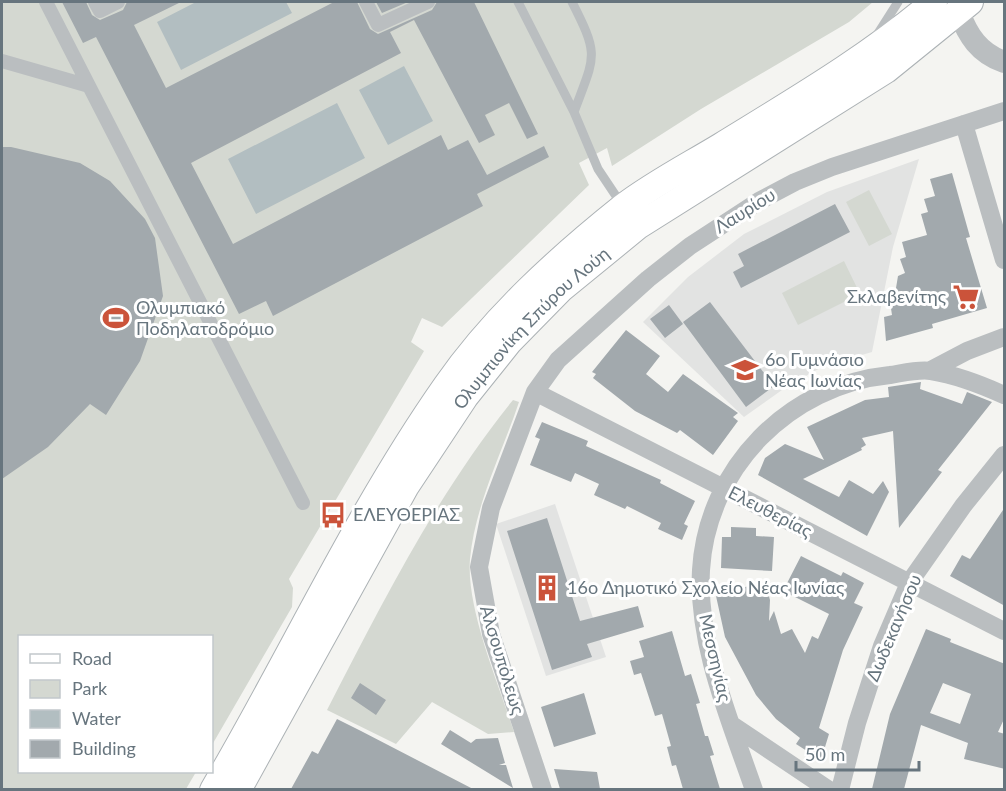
<svg xmlns="http://www.w3.org/2000/svg" width="1006" height="791" font-family="Lato,sans-serif">
<style>
.built{fill:#e2e3e2}
.green{fill:#d4d8d1}
.water{fill:#b2bec1}
.building{fill:#a2a9ad;fill-rule:evenodd}
.lines{fill:none;stroke-linecap:round;stroke-linejoin:round}
.secondary-casing{stroke:#acb2b5;stroke-width:28}
.service{stroke:#babec0;stroke-width:9}
.pedestrian{stroke:#babec0;stroke-width:14}
.minor{stroke:#babec0;stroke-width:18}
.tertiary{stroke:#babec0;stroke-width:22}
.secondary{stroke:#fff;stroke-width:26}
.labels{text-anchor:middle;stroke-width:6;stroke-linejoin:round;paint-order:stroke}
.street-label{font-size:18px;fill:#67757e;stroke:#fff}
.poi-label{font-size:18px;fill:#67757e;stroke:#fff;text-anchor:start}
</style>
<rect width="100%" height="100%" fill="#f4f4f1"/>
<path class="built" d="M919 159 893 247 872 352 824 366 789 385 744 417 643 322 688 277 744 234 827 192Z
M555 504 606 657 546 676 496 524Z"/>
<path class="green" d="M2 2H873L849 22 701 109 612 166 607 148 579 163 589 185 442 327 422 318 411 342 424 351 289 579 293 588 292 607 212 745V636H20V772H196L186 789H2Z
M869 190 892 234 869 246 846 202Z
M844 261 860 294 798 325 782 293Z
M513 400 519 402C502 453 475 505 470 559 466 609 499 684 514 732L488 734 432 702 396 744 327 710C382 603 437 494 513 400Z"/>
<path class="water" d="M196 2H286L292 13 181 70 157 22Z
M404 66 433 121 388 145 359 90Z
M337 103 365 158 256 214 228 159Z"/>
<path class="building" d="M62 2H86L92 15 100 20 123 10 127 2H181L134 25 166 88 334 2H357L370 29 378 34 432 10 437 2H474L538 134 527 139 509 103 485 115 495 135 479 143 414 20 390 32 401 53 191 163 233 244 441 135 448 150 468 140 487 175 544 146 549 157 477 194 483 206 273 316 266 301 239 314 96 37 83 43Z
M376 2H408L382 13Z
M2 147H11L80 163 110 181 145 219 155 238 163 296 140 361 106 415 90 404 48 447 2 479Z
M952 173 970 237 966 238 987 308 932 324 933 328 886 341 884 317 892 315 890 302 894 300 898 276 905 273 900 259 906 257 902 242 927 235 921 214 928 212 924 199 935 196 930 179Z
M835 204 850 232 741 288 733 272 744 266 738 254Z
M710 302 774 386 746 407 683 322Z
M669 305 683 324 665 338 650 319Z
M626 330 660 356 646 374 668 392 683 374 738 413 733 417 738 421 713 455 680 430 677 433 635 411 593 378 596 374 592 372Z
M921 382 920 389 962 404 967 392 992 402 938 470 942 472 899 528 893 431 862 438 866 445 861 448 862 450 803 479 839 497 849 480 873 494 883 481 889 492 867 536 758 475 765 458 785 444 824 460 807 427 865 400 889 397 888 387Z
M542 422 588 441 586 446 661 480 660 483 695 501 684 524 688 526 682 540 658 529 661 523 627 506 625 509 594 495 599 484 575 473 571 482 530 465 540 439 535 437Z
M1005 507V606L950 576 962 555 970 559Z
M547 518 580 621 638 606 644 627 587 644 592 657 552 670 507 531Z
M731 527 756 528V536L774 537 772 571 721 568 722 537H731Z
M801 556 841 576 843 572 864 583 854 603 863 607 843 650 819 728 829 734 821 760 796 744 800 738 776 719 756 695 725 637 716 596 765 581 770 600 769 621 774 611 781 634 792 629 805 653 812 636 818 639 829 614 783 591Z
M926 629 951 639 950 642 1005 664V717L998 732 1005 734V769L964 759 968 743 921 725 904 789H872L890 714ZM943 683 971 694 960 724 930 713Z
M672 631 685 676 691 674 700 703 696 704 705 736H708L714 755 710 756 720 789H683L676 765 672 766 667 747 671 746 662 714 655 716 641 673 634 675 630 661 644 657 639 641Z
M360 683 386 700 376 715 351 698Z
M584 693 596 734 554 747 541 707Z
M337 719 361 731 473 789H291L312 751 318 754Z
M450 730 471 743 476 739 498 738 505 763 499 765H506L513 788 441 744Z
M554 769 597 772 600 789H560Z"/>
<g class="lines">
<g class="secondary-casing">
<g id="secondary">
<path d="M213 790C292 656 357 513 446 386 494 317 558 259 623 207 653 184 688 166 721 146 794 101 868 58 934 2"/>
<path id="s1" d="M238 790 406 486 465 397 509 342 561 289 638 226 886 70 970 2"/>
</g>
</g>
<path class="service" d="M518 2 574 112 598 169 622 205
M572 2C600 57 595 55 574 112
M877 35 898 2"/>
<path class="pedestrian" d="M46 2 89 86
M95 2 100 11 118 2
M366 2 378 25 428 2
M2 61 89 86 303 503"/>
<path class="minor" d="M964 124 1004 260
M929 371 967 351 1004 337
M535 392 1004 631
M732 725 829 790
M543 790 491 634 479 567 491 508 535 392 558 360 648 279 690 246 759 201 795 182 832 167 1004 111
M754 790C730 720 697 645 701 570 707 468 789 385 890 375 903 373 919 369 931 371 956 375 982 385 1004 395
M840 790 857 723 882 646 909 583 963 506 1004 455"/>
<path class="tertiary" d="M959 12C968 36 979 53 1004 62"/>
<use href="#secondary" class="secondary"/>
</g>
<defs>
<g id="supermarket-bare" transform="scale(2.07)"><path d="M-6-5.5h2.5l.6 2H6L4.5 2H-2.5L-4.4-4H-6ZM-1.5 3.2a1.3 1.3 0 1 0 .1 0ZM3 3.2a1.3 1.3 0 1 0 .1 0Z" fill="#cb533a" stroke="#fff" stroke-width="2.5" paint-order="stroke"/></g>
<g id="stadium-bare" transform="scale(2.07)"><path d="M0-5a6.5 5 0 1 0 0 10a6.5 5 0 1 0 0-10ZM-3.5-1.8h7v3.6h-7Z" fill="#cb533a" stroke="#fff" stroke-width="2.5" paint-order="stroke"/></g>
<g id="school-bare" transform="scale(2.07)"><path d="M0-5L7-2L0 1L-7-2ZM-4 1L0 2.5L4 1V4Q0 6-4 4Z" fill="#cb533a" stroke="#fff" stroke-width="2.5" paint-order="stroke"/></g>
<g id="bus-bare" transform="scale(2.07)"><path d="M-5-6H5V4H4V6H2V4H-2V6H-4V4H-5ZM-3.5-4V0h7V-4ZM-3.5 1.2v1.5H-2V1.2ZM2 1.2v1.5H3.5V1.2Z" fill="#cb533a" stroke="#fff" stroke-width="2.5" paint-order="stroke"/></g>
<g id="building-bare" transform="scale(2.07)"><path d="M-4-6H4V6H1V3H-1V6H-4ZM-2.5-4.3h1.7v1.8h-1.7ZM.8-4.3h1.7v1.8H.8ZM-2.5-1h1.7V.8h-1.7ZM.8-1h1.7V.8H.8Z" fill="#cb533a" stroke="#fff" stroke-width="2.5" paint-order="stroke"/></g>
</defs>
<g fill-rule="evenodd">
<use href="#supermarket-bare" x="966" y="297"/>
<use href="#stadium-bare" x="116" y="318"/>
<use href="#school-bare" x="745" y="370"/>
<use href="#bus-bare" x="333" y="515"/>
<use href="#building-bare" x="547" y="588"/>
</g>
<g class="labels">
<g class="street-label">
<text transform="translate(745 211) rotate(-32)" y="6">Λαυρίου</text>
<text dy="6" stroke="none"><textPath href="#s1" startOffset="550">Ολυμπιονίκη Σπύρου Λούη</textPath></text>
<text transform="translate(770 512) rotate(27)" y="6">Ελευθερίας</text>
<text transform="translate(894 628) rotate(-67)" y="6">Δωδεκανήσου</text>
<text transform="translate(715 658) rotate(77)" y="6">Μεσσηνίας</text>
<text transform="translate(502 660) rotate(73)" y="6">Αλσουπόλεως</text>
</g>
<g class="poi-label">
<text x="946" y="303" text-anchor="end">Σκλαβενίτης</text>
<text x="136" y="314">Ολυμπιακό<tspan x="136" dy="21">Ποδηλατοδρόμιο</tspan></text>
<text x="765" y="366">6ο Γυμνάσιο<tspan x="765" dy="21">Νέας Ιωνίας</tspan></text>
<text x="353" y="521">ΕΛΕΥΘΕΡΙΑΣ</text>
<text x="567" y="594">16ο Δημοτικό Σχολείο Νέας Ιωνίας</text>
</g>
</g>
<rect width="1006" height="791" fill="none" stroke="#67757e" stroke-width="6"/>
<rect x="18" y="635" width="195" height="138" fill="#ffffff" stroke="#c2c8cb" stroke-width="1.5"/>
<rect x="30" y="654" width="30" height="9" fill="#ffffff" stroke="#c2c8cb" stroke-width="1.5"/>
<text x="72" y="665" font-size="18" fill="#67757e">Road</text>
<rect x="30" y="680" width="30" height="18" fill="#d4d8d1" stroke="#c2c8cb" stroke-width="1.5"/>
<text x="72" y="695" font-size="18" fill="#67757e">Park</text>
<rect x="30" y="710" width="30" height="18" fill="#b2bec1" stroke="#c2c8cb" stroke-width="1.5"/>
<text x="72" y="725" font-size="18" fill="#67757e">Water</text>
<rect x="30" y="740" width="30" height="18" fill="#a2a9ad" stroke="#c2c8cb" stroke-width="1.5"/>
<text x="72" y="755" font-size="18" fill="#67757e">Building</text>
<path d="M796 761v9h123v-9" fill="none" stroke="#67757e" stroke-width="3"/>
<text x="805" y="761" font-size="18" fill="#67757e" stroke="#ffffff" stroke-width="4.5" paint-order="stroke">50 m</text>
</svg>
